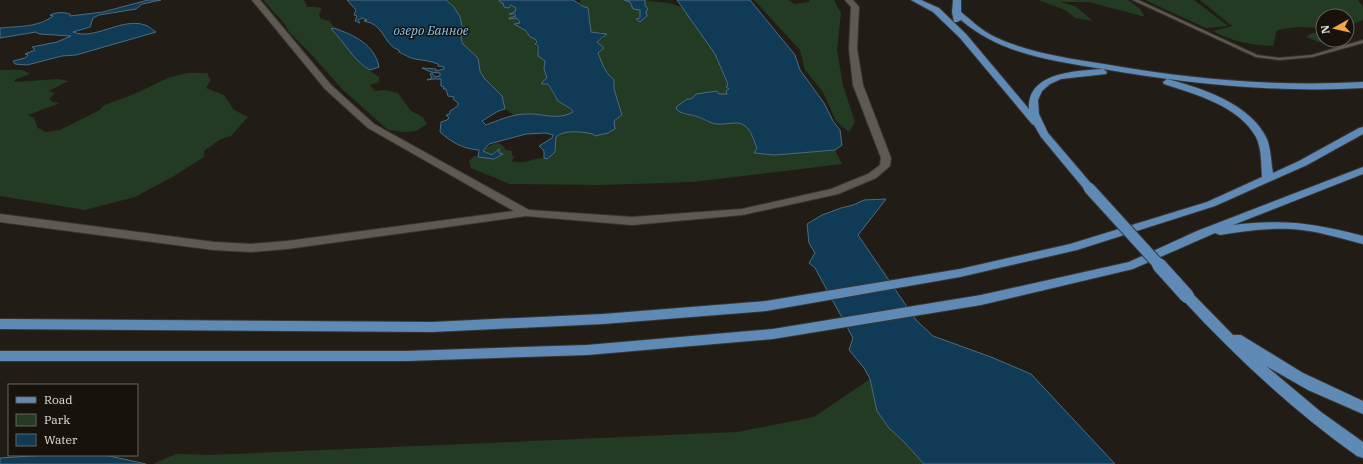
<svg xmlns="http://www.w3.org/2000/svg" width="1363" height="464" font-family="'IBM Plex Serif',serif">
<style>
.green{fill:#233b23}
.water{fill:#103b57;stroke:#4e6c7e}
.lines{fill:none;stroke-linecap:round;stroke-linejoin:round}
.lane-casing{stroke:#393631;stroke-width:2}
.street-casing{stroke:#393631;stroke-width:2}
.primary-casing{stroke:#393631;stroke-width:2}
.lane{fill:#5f5a51;fill-rule:evenodd}
.street{fill:#5f5a51;fill-rule:evenodd}
.primary{fill:#5f8ab6;fill-rule:evenodd}
.primary-bridge-far1-casing{stroke:#393631;stroke-width:13;stroke-linecap:butt}
.primary-bridge-casing{stroke:#393631;stroke-width:16;stroke-linecap:butt}
.primary-bridge-far1{stroke:#5f8ab6;stroke-width:11}
.primary-bridge{stroke:#5f8ab6;stroke-width:14}
.labels{text-anchor:middle;stroke-width:3;stroke-linejoin:round;paint-order:stroke}
.far-water-label{font-size:13px;font-style:italic;fill:#88c6f4;stroke:#17130c}
</style>
<rect width="100%" height="100%" fill="#211c15"/>
<path class="green" d="M263 0H304L307 7H318L322 9 319 14 321 19 330 21 334 28 331 29C340 37 346 48 354 57 361 65 370 71 379 77V82L370 85 374 91 385 90 398 93 411 111 423 117 427 124 416 131 404 132 388 130 343 90 310 53 289 32 284 23Z
M446 0H499L503 3 505 7 514 6 516 8V11L511 14H513L516 16 509 18 512 19 517 18V20L520 23 516 25 520 27 535 39 538 56 545 61 544 69 547 78 545 80 554 96 573 112 559 117 538 114 514 115 505 109 502 96 484 78 480 71 478 58 463 44 461 39 460 17 454 7Z
M580 0H624L630 2 632 5 640 9V22L648 9 645 5V0C657 3 671 1 682 8 690 13 691 25 698 29L715 54 729 89 727 94H719L717 91 696 94 681 113 697 117 710 123 717 124 740 123 744 124 748 128 757 148 754 153 775 155 835 150 842 164 693 182 601 185 510 184 471 168 469 161 474 156 494 159 502 154 496 152 492 155 483 150C491 146 498 137 506 150L512 151V155L514 157 512 161C525 166 539 155 547 159 552 154 556 144 556 137 565 129 583 132 593 134L622 114 614 89V80C603 70 598 58 596 43L604 38 602 32H591L588 9 583 7 580 3Z
M754 0H788L795 4 809 2 810 0H834L841 13 837 50 843 85 855 122 849 132 836 121 823 92 805 70 800 50Z
M1038 0H1128L1140 9 1145 17 1089 2H1060L1075 6 1093 21 1075 18 1065 10Z
M1145 0H1194L1228 26 1206 28Z
M1200 0H1358L1363 7V19L1361 21 1347 26V16H1323V28L1297 27 1277 30 1273 46C1251 45 1233 42 1213 31L1232 26Z
M1312 33H1323V40H1342C1326 46 1321 43 1306 37Z
M0 70H23L30 74 14 80 15 82 58 79 69 81 48 91 55 93 50 98 52 102 60 103 28 115 34 118 38 128 46 132 60 130 100 110 104 105 134 94 170 77 187 73H207L211 80 206 88 224 95 234 110 248 117 231 136 219 140 204 151V157L174 176 135 197 85 210 0 196Z
M870 379 877 411 888 427 904 442 924 464H153L176 454 211 455 737 432 814 417Z"/>
<path class="water" d="M148 0H161L142 4 136 9 99 15 93 18 90 27 73 32C95 41 121 17 145 25 149 26 152 30 156 32L76 55 62 56 27 65 15 64 13 61 25 58 28 55 25 54 35 50 32 47 57 42 71 36 39 34 36 32 0 38V28C18 26 37 28 53 16L50 15C57 12 63 12 70 14V16L103 12Z
M347 0H446L454 7 460 17 462 26 461 39 463 44 478 58 480 71 484 78 502 96 505 109C496 111 491 116 482 121L486 125C499 120 513 114 526 114 543 113 557 121 573 112L571 109 558 101 548 84H542V82L547 78 544 69 545 61 538 56V46L535 44 537 42 535 39 530 37 526 31 514 24 520 23 517 18 509 19V18L516 16 514 14H509L515 12 516 8 511 5 509 8 504 7 503 3H501L499 0H573C579 3 582 7 588 8L591 32 607 34 597 42 604 48 598 53C603 65 604 71 614 80V89L622 115 614 121 615 129 608 133 595 136 593 134C583 132 564 129 556 137L555 152 547 159 544 158V151L539 146 552 138 553 135 546 133 526 134 489 144 483 151 492 155 499 149V153L503 154 494 159 478 157 479 150C463 149 451 142 440 132L441 122 447 120 449 118 446 115 450 114V111L458 106V103L453 99 454 97 448 96 446 89H443L444 87 441 86V79H432L427 80 432 78 430 74 432 73 435 77 440 76V73L431 72 422 68 436 69V71L444 69V67L438 66V64C431 61 422 60 415 59 409 58 404 54 399 52V50C386 47 384 28 371 23 368 22 366 22 364 21L367 20 362 18 358 20 360 23 355 21 357 16 354 15 356 10Z
M624 0H645V5L648 9 646 12 647 16 640 22 636 19 640 18V10L633 9 630 2Z
M677 0H750L795 55 800 70 824 103 833 121 840 130 842 145 835 150 775 155 754 153 757 148C754 141 751 130 745 126 739 120 727 125 718 124 710 124 705 119 698 117 690 114 684 115 677 110L676 107 687 99H691L696 94 717 91 719 94H727L726 91 729 89 726 87 728 85 727 82 715 54Z
M334 28C354 35 375 45 379 67L370 70C353 61 345 42 331 29Z
M886 199 858 235 916 320 933 336 991 357 1031 374 1115 464H924L904 442 888 427 877 411 870 379 864 368 849 350 853 338 815 268 809 263 815 253 809 243 807 224 822 215 841 208 853 205 864 200Z
M47 455H105L146 464H0V458Z"/>
<g class="lines">
<g class="lane-casing">
<path id="lane" d="M1133 0H1138L1257 55 1279 58 1312 55 1363 40V43L1312 57 1279 60 1256 57Z"/>
</g>
<g class="street-casing">
<path id="street" d="M252 0H260L331 85 374 124 529 210 632 217 742 209 831 189 868 174 880 165 881 158 853 85 849 49 851 7 845 0H853L859 7 857 49 863 85 891 158 890 166 876 178 838 194 742 215 632 225 526 216 287 249 251 252 214 250 0 222V214L214 242 251 244 287 241 514 211 368 128 325 89Z"/>
</g>
<g class="primary-casing">
<path id="primary" d="M911 0H921L939 8 966 34 1029 109C1027 72 1076 71 1103 69 1053 61 1000 54 961 20L957 22H954L952 12 953 0H961V12C972 21 982 31 995 37 1029 53 1067 58 1104 64 1189 79 1276 87 1363 82V88C1276 93 1189 84 1103 69L1107 72 1106 74 1061 79 1050 84 1042 91 1038 100 1039 114 1048 133 1095 188 1089 191 1085 190 1041 137 1034 125 1032 124 960 38 933 12Z
M1167 79C1202 88 1251 104 1267 139 1271 149 1271 162 1273 173L1299 161 1359 128 1363 127V134L1307 165 1215 206 1077 250 960 277 766 311 603 324 432 332 0 329V319L432 322 603 314 766 301 960 269 1070 244 1207 202 1262 177C1261 164 1262 149 1256 137 1239 106 1195 94 1164 84L1163 82Z
M1363 167V174L1233 225C1284 219 1314 223 1363 236V244C1339 238 1315 230 1291 229 1267 228 1243 231 1220 235L1215 233 1133 269 981 305 773 339 587 355 406 361H0V351H406L587 345 773 329 981 295 1129 262 1197 231Z
M1187 291 1192 293 1233 335H1241L1303 373 1363 401V414L1308 390 1266 366 1321 412 1363 442V458L1357 456C1292 410 1236 357 1182 299L1180 296 1182 293Z"/>
</g>
<use href="#lane" class="lane"/>
<use href="#street" class="street"/>
<use href="#primary" class="primary"/>
<g class="primary-bridge-far1-casing">
<path id="primary-bridge-far1" d="M1089 188 1160 266"/>
</g>
<g class="primary-bridge-casing">
<path id="primary-bridge" d="M1159 265 1187 296"/>
</g>
<use href="#primary-bridge-far1" class="primary-bridge-far1"/>
<use href="#primary-bridge" class="primary-bridge"/>
</g>
<g class="labels">
<g class="far-water-label">
<text x="431" y="35">озеро Банное</text>
</g>
</g>
<rect x="8" y="384" width="130" height="72" fill="#17130c" stroke="#67645e"/>
<rect x="16" y="397" width="20" height="6" fill="#5f8ab6" stroke="#67645e"/>
<text x="44" y="404" font-size="12" fill="#e0ddd8">Road</text>
<rect x="16" y="414" width="20" height="12" fill="#233b23" stroke="#67645e"/>
<text x="44" y="424" font-size="12" fill="#e0ddd8">Park</text>
<rect x="16" y="434" width="20" height="12" fill="#103b57" stroke="#67645e"/>
<text x="44" y="444" font-size="12" fill="#e0ddd8">Water</text>
<g transform="translate(1335 28) rotate(262)"><circle r="19" fill="#17130c" stroke="#67645e"/>
<path d="M0-3L7 15L0 10L-7 15Z" fill="#f4a345"/>
<text y="-6" font-size="11" font-weight="bold" text-anchor="middle" fill="#e0ddd8">N</text>
</g>
</svg>
